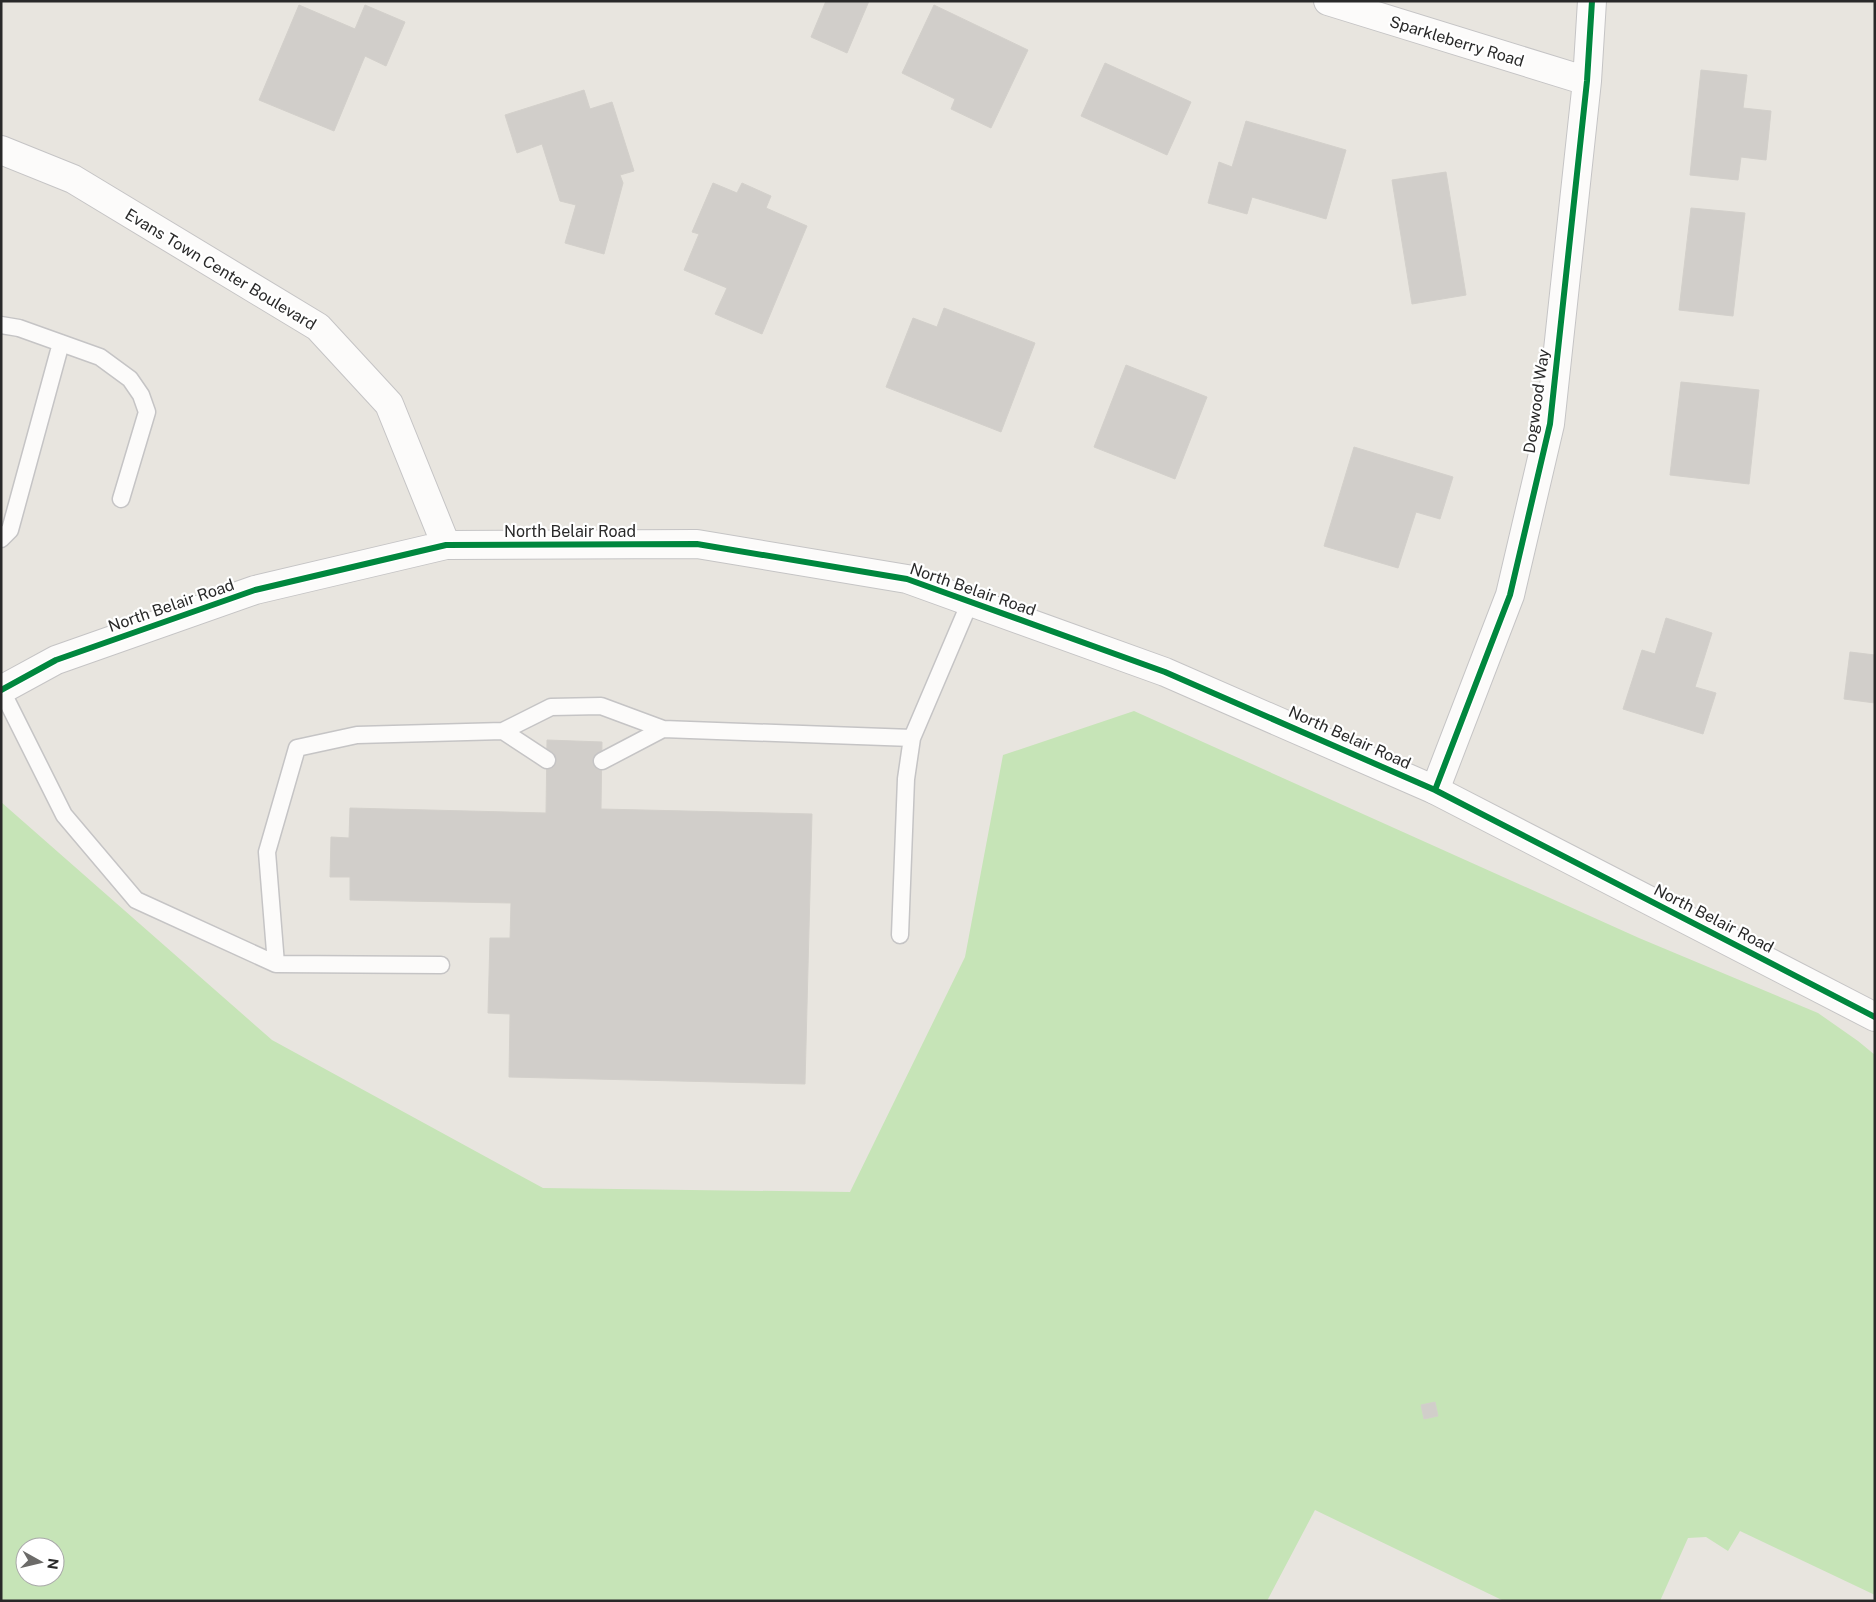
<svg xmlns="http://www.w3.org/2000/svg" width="1876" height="1602" font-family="'Public Sans',sans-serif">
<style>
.green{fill:#c6e4b7;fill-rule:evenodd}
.building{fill:#d1ceca;stroke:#d3d0cb}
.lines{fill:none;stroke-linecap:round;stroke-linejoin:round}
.service-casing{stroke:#c5c4c5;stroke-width:19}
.minor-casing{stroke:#c5c4c5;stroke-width:30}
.tertiary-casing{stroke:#c5c4c5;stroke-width:30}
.service{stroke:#fcfbfa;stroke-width:16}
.minor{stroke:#fcfbfa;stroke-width:28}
.tertiary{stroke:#fcfbfa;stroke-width:28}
.cycleway-casing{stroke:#fff;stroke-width:9}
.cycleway{stroke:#00873e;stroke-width:6}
.labels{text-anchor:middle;stroke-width:4.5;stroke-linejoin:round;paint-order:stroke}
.street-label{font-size:16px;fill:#292929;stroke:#fff}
</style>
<rect width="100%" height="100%" fill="#e8e5df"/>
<path class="green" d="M1134 711 1639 938 1818 1013 1858 1041 1875 1055V1595L1740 1531 1728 1551 1706 1537 1688 1538 1660 1601H1504L1315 1510 1267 1601H1V802L272 1040 543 1188 850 1192 965 957 1003 755ZM25 1547H55V1577H25Z"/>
<path class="building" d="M826 1H869L847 53 811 37Z
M299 5 355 29 365 5 405 22 386 66 365 56 334 131 259 100Z
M934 5 1028 50 991 128 951 109 955 99 902 73Z
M1105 63 1191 102 1167 155 1081 116Z
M1701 70 1747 75 1743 108 1771 111 1766 160 1741 157 1738 180 1690 175Z
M584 90 590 109 612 102 634 171 620 175 623 183 604 254 565 243 576 205 560 201 542 144 517 153 505 115Z
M1246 121 1346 150 1326 219 1252 197 1247 214 1208 203 1219 162 1232 167Z
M1446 172 1466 295 1412 304 1392 180Z
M713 183 737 193 742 183 771 196 766 208 807 226 762 334 715 314 727 288 684 270 699 234 692 232Z
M1691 208 1745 213 1733 316 1679 310Z
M944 308 1035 343 1001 432 886 387 913 318 937 327Z
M1126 365 1207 397 1175 479 1094 447Z
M1681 382 1759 390 1749 484 1670 475Z
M1354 447 1453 477 1440 519 1416 512 1398 568 1324 546Z
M1666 618 1712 633 1695 687 1716 693 1703 734 1623 709 1642 650 1655 654Z
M1850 652 1875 655V703L1844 699Z
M547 740 602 742 601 809 812 814 805 1084 509 1077 510 1014 488 1013 490 938H510L511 903 350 900V877H330L331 837 349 838 350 808 546 813Z
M1435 1402 1438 1416 1424 1419 1421 1405Z"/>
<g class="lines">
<g class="service-casing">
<path id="service" d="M1 325 19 328 100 357 130 379 141 395 147 412 121 499
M1 539 10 530 61 343
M1 689 64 815 136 900 276 964
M503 731 547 760
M602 761 663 729
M900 935 906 779 912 738 970 602
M441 965 276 964 267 852 297 748 357 735 503 731 551 707 601 706 663 729 912 738"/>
</g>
<g class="minor-casing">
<path id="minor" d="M1328 1 1587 81
M1435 790 1510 595 1550 424 1587 81 1592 1"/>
</g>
<g class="tertiary-casing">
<path id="tertiary" d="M1 150 73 179 318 327 389 404 446 545
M1 690 56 660 255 590 446 545 697 544 907 579 1165 672 1435 790 1875 1017"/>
</g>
<use href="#service" class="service"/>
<use href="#minor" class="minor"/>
<use href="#tertiary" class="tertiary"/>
<g class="cycleway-casing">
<path id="cycleway" d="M1 690 56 660 255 590 446 545 697 544 907 579 1165 672 1435 790 1875 1017
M1435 790 1510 595 1550 424 1587 81 1592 1"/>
</g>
<use href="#cycleway" class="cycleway"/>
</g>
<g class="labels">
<g class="street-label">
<text transform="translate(1457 41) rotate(17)" y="6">Sparkleberry Road</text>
<text transform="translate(221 269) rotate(31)" y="6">Evans Town Center Boulevard</text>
<text transform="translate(1536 401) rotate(-82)" y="6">Dogwood Way</text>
<text x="570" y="537">North Belair Road</text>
<text transform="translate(973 589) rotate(19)" y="6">North Belair Road</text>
<text transform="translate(171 605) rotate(-19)" y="6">North Belair Road</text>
<text transform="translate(1350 737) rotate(24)" y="6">North Belair Road</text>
<text transform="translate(1714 918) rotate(27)" y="6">North Belair Road</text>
</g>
</g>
<rect width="1876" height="1602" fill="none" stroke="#292929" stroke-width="5"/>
<g transform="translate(40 1562) rotate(98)"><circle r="24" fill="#ffffff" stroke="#a9a9a9"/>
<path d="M0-4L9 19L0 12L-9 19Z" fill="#6c6b69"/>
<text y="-8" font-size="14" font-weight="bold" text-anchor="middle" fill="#292929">N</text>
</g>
</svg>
